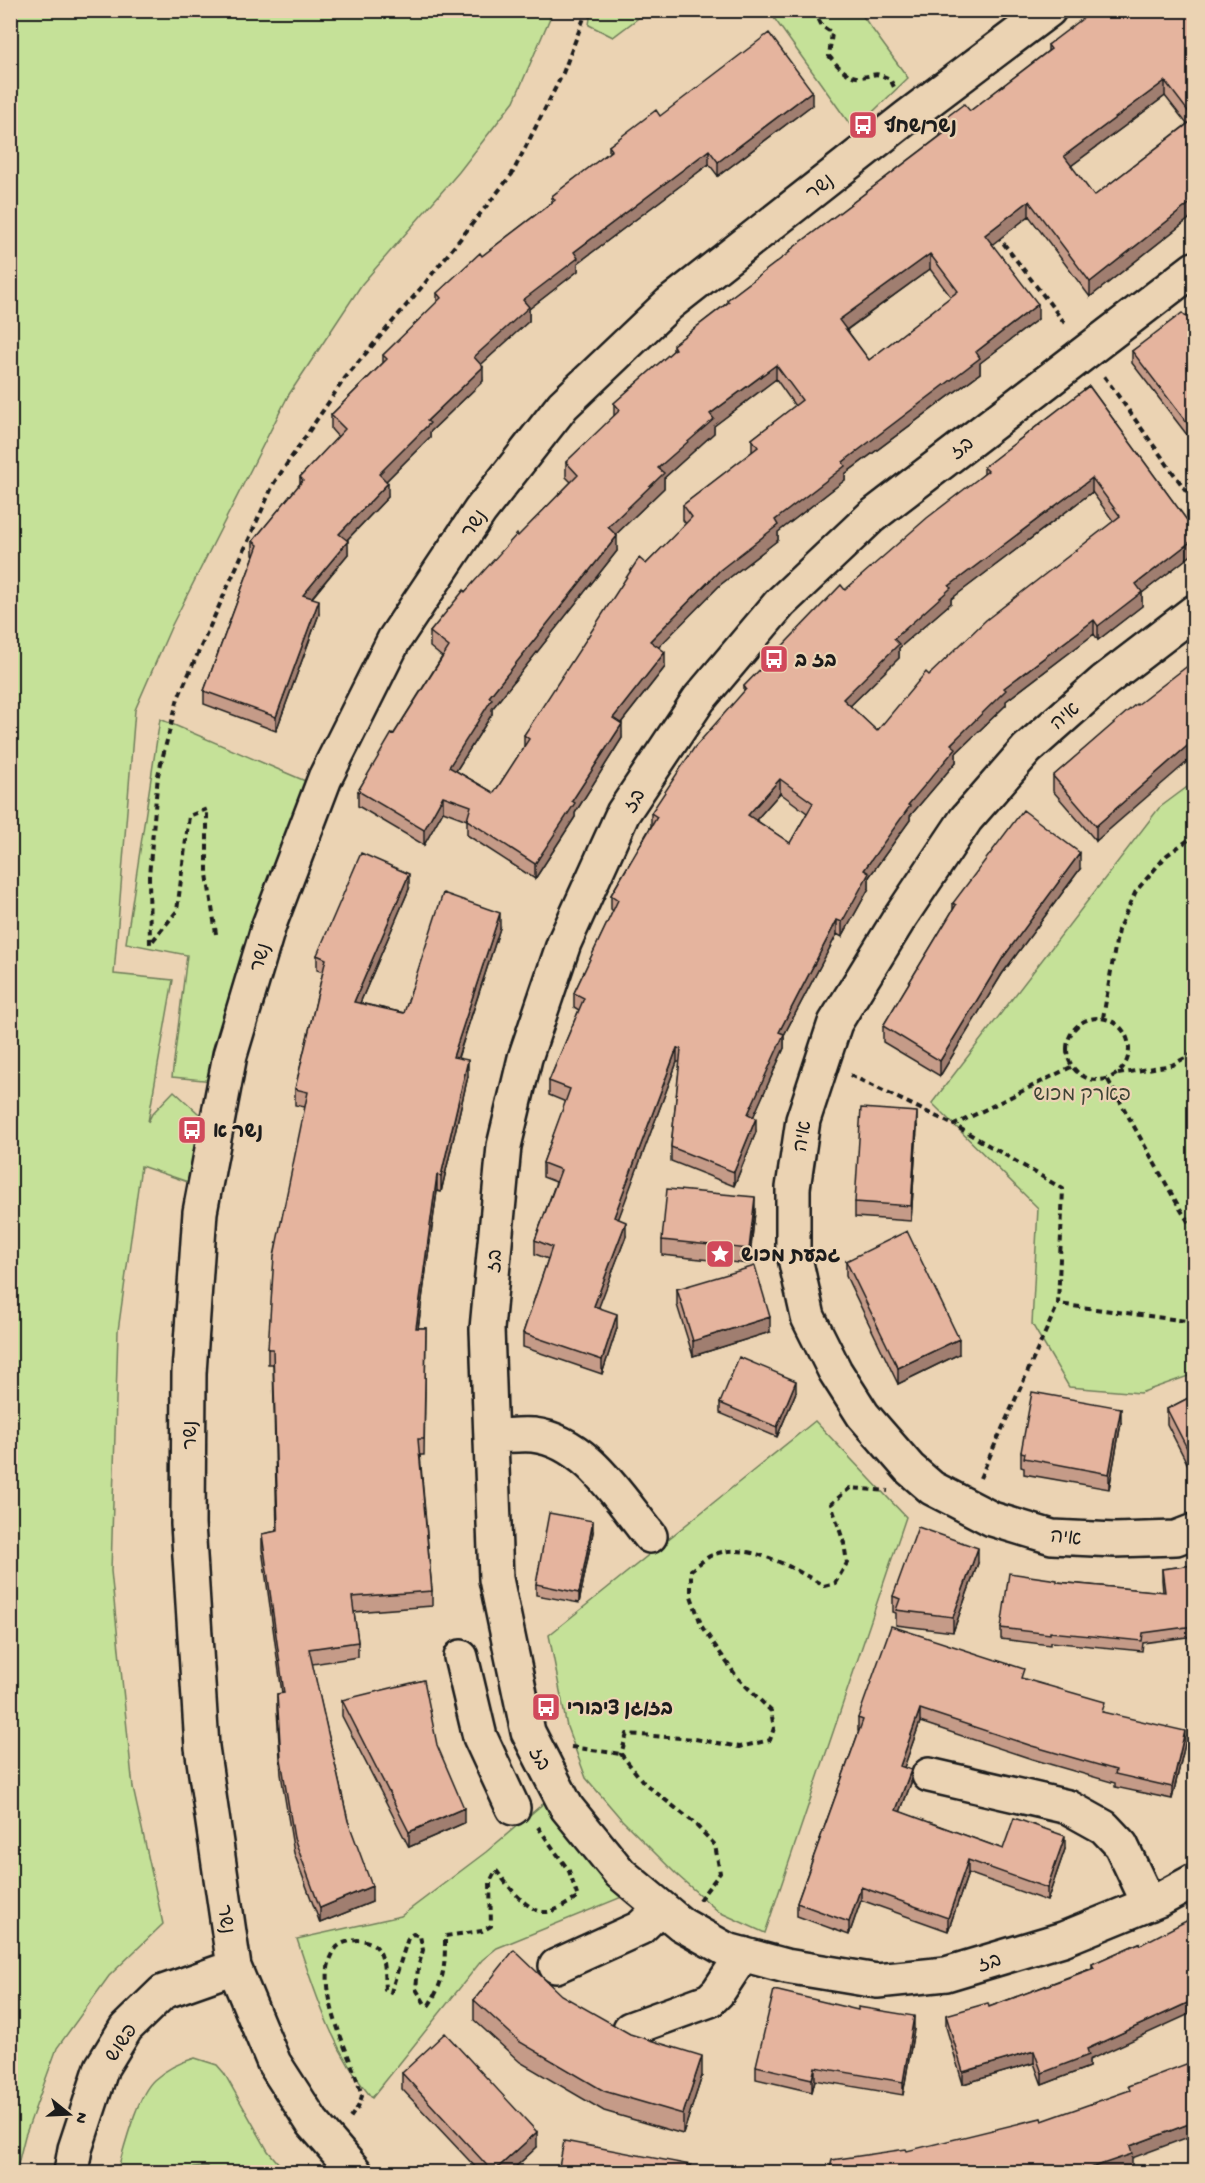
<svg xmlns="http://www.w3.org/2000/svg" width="1205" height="2183" font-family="'Gochi Hand','Playpen Sans Hebrew',sans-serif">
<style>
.green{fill:#c5e198;stroke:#707e5a;stroke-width:1.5}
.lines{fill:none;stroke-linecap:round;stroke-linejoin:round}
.minor-casing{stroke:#1c1c1c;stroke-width:38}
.path{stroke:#1c1c1c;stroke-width:4;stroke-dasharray:6 4.5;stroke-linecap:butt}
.minor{stroke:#ebd3b3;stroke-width:33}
.wall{fill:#c59b88;stroke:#1c1c1c;stroke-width:1.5;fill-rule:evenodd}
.shaded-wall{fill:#a07e6f;stroke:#1c1c1c;stroke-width:1.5}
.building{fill:#e5b49e;stroke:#1c1c1c;stroke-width:1.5;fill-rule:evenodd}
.labels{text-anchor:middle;stroke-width:4.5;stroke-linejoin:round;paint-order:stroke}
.poi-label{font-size:20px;font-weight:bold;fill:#1c1c1c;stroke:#ebd3b3;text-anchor:start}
.street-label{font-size:20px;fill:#1c1c1c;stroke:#ebd3b3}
.park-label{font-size:20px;fill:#3e4335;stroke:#ebd3b3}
</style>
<rect width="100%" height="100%" fill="#ebd3b3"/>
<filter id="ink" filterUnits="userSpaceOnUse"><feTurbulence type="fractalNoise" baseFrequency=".0167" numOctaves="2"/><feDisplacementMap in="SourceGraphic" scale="12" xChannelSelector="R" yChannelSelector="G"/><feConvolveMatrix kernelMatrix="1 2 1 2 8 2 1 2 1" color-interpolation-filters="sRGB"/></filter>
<g filter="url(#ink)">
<path class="green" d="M11 11H553L514 101 459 172 362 284 288 396 172 625 135 710 114 974 173 980 148 1122 152 1114 174 1091 211 1125 191 1183 141 1166 118 1331 111 1571 133 1788 163 1924 109 1976 57 2048 25 2136 16 2172H11Z
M591 11H639L641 16 613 37 589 25Z
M769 11H859L908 78 854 130Z
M160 719 310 783 214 1081 172 1077 187 955 126 943Z
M1194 782V1374L1140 1393 1069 1387 1032 1324 1038 1208 932 1103 1159 808Z
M815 1421 906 1517 765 1933 719 1912 676 1874 622 1820 586 1778 567 1727 549 1635Z
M557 1792 622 1897 497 1948 482 1960 372 2098C333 2052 316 1995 297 1939L401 1916 486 1852Z
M195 2058 217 2065 224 2073 268 2151 286 2172H213L207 2166 188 2169 176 2172H117C124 2149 136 2097 154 2080 165 2070 181 2062 195 2058Z"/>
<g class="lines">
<g class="minor-casing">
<path id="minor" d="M1194 269 871 517 780 603 699 699 623 813 564 943 525 1058 504 1146 487 1329 496 1579 528 1732 567 1808 620 1873 681 1924 727 1950 786 1966 877 1981 946 1974 1063 1939 1161 1899 1194 1881
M1194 612 1104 681 1027 749 966 819 899 919 835 1023 803 1120 793 1188V1249L808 1317 835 1371 863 1415 910 1469 932 1488 992 1519 1052 1537 1115 1540 1176 1538 1194 1531
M491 1436C505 1436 520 1434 533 1435 586 1441 619 1498 650 1536
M461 1657 480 1737 513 1808
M929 1775 1068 1807 1104 1827 1121 1845 1149 1904
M556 1966 640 1928 661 1908
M630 2029 710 2000 718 1992 743 1954
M71 2172 75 2149 102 2067 126 2028 163 1992 234 1967
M355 2172 312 2122 274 2063 234 1967 202 1747 188 1524 189 1373 200 1212 230 1055 269 925 325 778 394 640 480 511 563 405 669 304 907 117 1049 10"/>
</g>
<path class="path" d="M814 10 822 26 832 33 829 56C837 65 848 79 861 77 879 75 872 71 890 79L895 89
M997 235 1067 326
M1104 376 1194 502
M216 934 207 874V809L189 816 177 911 150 944 149 876 158 775 178 698 274 483 345 378 421 288 512 174 563 73 587 10
M1067 1049a31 31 0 1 1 62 0a31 31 0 1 1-62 0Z
M1103 1018 1118 930 1136 891 1167 855 1194 836
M1071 1067 954 1125 1063 1189 1058 1304 1194 1322
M1118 1074 1172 1065 1194 1053
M850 1075 954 1125
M1108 1080 1179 1207 1194 1231
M980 1478 1058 1304
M571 1747 621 1754
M699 1900 720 1873 715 1845 692 1821 644 1783 621 1754 627 1734 695 1739 740 1747 770 1740 774 1728 771 1711 737 1677 702 1627 691 1596V1570C697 1566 703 1560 710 1556 745 1539 794 1568 824 1586L835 1583 847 1563 844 1543 831 1504 850 1488 888 1491
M350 2118 358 2107 362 2096C351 2055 324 2011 328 1968 329 1961 333 1952 337 1947 347 1938 370 1937 378 1949 385 1959 384 1977 385 1989L391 1992 408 1938 413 1934 420 1936 423 1950 418 1968 416 1989 425 2004 429 2005C445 1980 445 1965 445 1936L482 1931 491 1926 490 1882 496 1870C506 1883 528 1914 547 1912 557 1911 569 1902 578 1898L569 1871 538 1827"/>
<use href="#minor" class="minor"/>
</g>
<path class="wall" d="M870 10H906L870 12Z
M1194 10V215L1090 297 1029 216 992 244 1038 319 980 363V373L845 474V480L778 532V540L720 585 658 647 665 667 621 723 622 738 575 813V817L535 879 467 835V820L443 811 424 845 358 806V791L442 657 430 647V632L465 592 571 482 566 477V462L614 417V403L673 351V345L727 303V300L789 253V251L940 136V122L970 111 1048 51V45L1102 13ZM1165 96 1187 124 1094 196 1071 166ZM930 269 951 297 869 360 847 330ZM776 379 795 406 752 439V452L683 505V520L686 524 646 564 524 735V747L494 793 456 771 492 714V709L617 551 615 535 664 488V478L714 433V426Z
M812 105 718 176 709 164 578 263V271L529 309V321L481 364 483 381 430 432V437L386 481 388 497 347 540 348 554 312 598 319 614 276 731 204 704V691L254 556 253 555V541L300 484V477L338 437 331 429V415L383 363V355L437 303V293L482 256 552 202V196L609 153V146L660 116Z
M1194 310V444L1132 363V351L1186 317Z
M1089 386 1194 530V553L1142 593V606L1098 640 1094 634 1006 701V705L956 753V762L910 816V820L869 877V888L842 937 837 934 784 1035V1048L753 1117 756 1132 734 1186 671 1161V1147L680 1062H677L618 1219 626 1236 598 1308 617 1328 602 1374 523 1347V1333L548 1259 535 1254V1240L556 1182 543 1177V1163L566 1102 549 1095V1081L579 1010 574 1007V993L613 911 611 909V895L651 826V813L744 692V686L845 590 984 474V467ZM1092 492 1114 522 929 675 877 731 850 706 899 658V648L951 603V599ZM780 793 807 813 790 843 756 820Z
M1137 705 1096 841 1053 791V776Z
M1080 869 1002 974 940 1076 883 1042V1026L953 910V903Z
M409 889 360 1003 404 1013 500 928 458 1058 468 1076 441 1192 437 1191 418 1328H426L424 1455H420L432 1591V1606L354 1612 358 1642V1657L312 1664 348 1821 372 1902 320 1923 294 1853 281 1774 277 1710V1694L282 1693 262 1549V1534L277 1531 273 1364H268V1349L305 1107 295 1105V1089L323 972 317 970V955Z
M917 1127 911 1221 855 1217V1202Z
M755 1212 749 1264 662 1255V1240Z
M846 1261 959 1354 898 1384 846 1276Z
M677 1289 770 1332 693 1356 677 1305Z
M796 1392 777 1437 720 1413V1403Z
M1194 1395 1189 1467 1167 1424V1409Z
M1121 1423 1109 1489 1024 1474V1468L1021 1467V1452Z
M593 1532 579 1603 536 1595V1584Z
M978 1563 953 1632 896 1625V1613L893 1612V1596Z
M1194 1565V1636L1143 1643 1142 1651 1050 1642V1645L1001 1639V1628L1057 1582 1163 1592 1162 1580V1569Z
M1024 1679 1105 1713 1185 1744 1172 1799 1115 1787V1783L1032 1759 920 1722 904 1767 911 1783 900 1812 1003 1849H1065L1047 1901 968 1873 948 1931 861 1900 849 1935 797 1916V1903L859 1731H858V1718Z
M342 1700 464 1823 409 1847 342 1716Z
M1139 1943 1089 2060V2067L1042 2085 1034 2063 963 2084 946 2027V2015L989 2007 1092 1968V1964Z
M474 2000 702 2076 683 2134 604 2111 520 2062 474 2020Z
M914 2029 903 2095 815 2080 812 2092 756 2079V2066Z
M402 2073 537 2147 510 2172H480L402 2089Z"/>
<path class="shaded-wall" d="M1165 81V96L1064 171V156Z
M812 91V105L718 176V162Z
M709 150V164L578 263V271L529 309V321L474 371V357L523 300 574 252Z
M1194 200V215L1090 297V282Z
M1029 201V216L985 250V235Z
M930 254V269L839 335V320Z
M1038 304V319L980 363V373L845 474V480L778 532V540L720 585 650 656V641L720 570 775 520 843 462 976 352Z
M776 365V379L714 426V433L664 478V488L608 542V527L658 468 710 414Z
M483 367V381L430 432V437L379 488V474L427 421Z
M1092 478V492L951 599V603L899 648V658L843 713V699L894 639 949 586Z
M388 483V497L339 548V534Z
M617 536V551L492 709V714L449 782V767L489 697Z
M1194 539V553L1142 593V606L1098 640V626L1136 584Z
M348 541V554L303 608V595Z
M319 600V614L276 731V717Z
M1094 620V634L1006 701V705L956 753V762L910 816V820L869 877V888L842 937V922L864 870 908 805 951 744 1004 688Z
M665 652V667L613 733V718Z
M622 724V738L575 813V817L535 879V864L572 801Z
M1194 740V756L1096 841V826Z
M780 779V793L748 829V815Z
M443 796V811L424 845V830Z
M1080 853V869L1002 974 940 1076V1061L1002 959Z
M409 874V889L354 1017V1002Z
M500 913V928L453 1072V1057Z
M837 920V934L784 1035V1048L748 1129V1114L779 1032Z
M677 1048V1062L614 1231V1217Z
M468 1060V1076L441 1192V1176Z
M917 1112V1127L911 1221V1206Z
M756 1118V1132L734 1186V1172Z
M437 1175V1191L416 1343V1328Z
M755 1197V1212L749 1264V1249Z
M626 1222V1236L594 1320V1306Z
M617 1314V1328L602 1374V1360Z
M770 1317V1332L693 1356V1341Z
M959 1339V1354L898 1384V1368Z
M796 1381V1392L777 1437V1427Z
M1121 1408V1423L1109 1489V1474Z
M1194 1449V1464L1189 1467V1452Z
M593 1521V1532L579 1603V1593Z
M978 1548V1563L953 1632V1617Z
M920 1709V1722L900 1779V1766Z
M1185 1731V1744L1172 1799V1787Z
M911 1770V1783L896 1823V1810Z
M464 1808V1823L409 1847V1832Z
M1065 1836V1849L1047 1901V1888Z
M968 1860V1873L948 1931V1918Z
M372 1886V1902L320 1923V1908Z
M861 1887V1900L849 1935V1922Z
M1194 2000V2012L1089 2060V2067L1042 2085V2073L1087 2049Z
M914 2016V2029L903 2095V2082Z
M1034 2051V2063L963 2084V2072Z
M702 2056V2076L683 2134V2114Z
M815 2067V2080L812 2092V2079Z
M1194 2122V2135L1132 2158V2167L1116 2172H1079L1130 2146Z
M537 2132V2147L510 2172H493Z"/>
<path class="building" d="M1094 10H1100L1102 13 1105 10H1194V200L1090 282 1029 201 985 235 1038 304 976 352 980 358 843 462 845 466 775 520 778 525 720 570 650 641 665 652 613 718 622 724 572 801 575 803 535 864 467 820 471 806 443 796 424 830 358 791 392 733 394 734 449 647 430 632 464 590 465 592 517 534 518 536 578 475 566 462 620 410 614 403 675 349 673 345 729 302 727 300 790 252 789 251 947 131 940 122 964 104 970 111 1051 49 1048 45ZM1165 81 1194 119 1094 196 1064 156ZM930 254 958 291 869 360 839 320ZM776 365 802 400 752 439 758 447 683 505 692 517 646 564 639 558 524 735 529 739 494 793 449 767 492 699 489 697 617 536 608 527 664 473 658 468 714 419 710 414Z
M769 33 812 91 718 162 709 150 574 252 578 258 523 300 529 307 474 357 483 367 427 421 430 423 379 474 388 483 339 534 348 541 303 595 319 600 276 717 204 691 258 545 253 541 303 480 300 477 345 429 331 415 387 359 383 355 441 298 437 293 480 253 482 256 555 200 552 196 612 150 609 146 656 110 660 116Z
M1194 310V432L1132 351 1182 313 1186 317Z
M1089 386 1194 530V539L1136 584 1142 592 1098 626 1094 620 1004 688 1006 690 951 744 956 748 908 805 910 806 864 870 869 873 842 922 837 920 779 1032 784 1034 748 1114 756 1118 734 1172 671 1147 681 1049 677 1048 614 1217 626 1222 594 1306 617 1314 602 1360 523 1333 552 1247 535 1240 561 1170 543 1163 570 1089 549 1081 584 998 574 993 618 900 611 895 657 817 651 813 694 748 746 689 744 686 841 585 845 590 927 518 988 471 984 467ZM1092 478 1120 516 986 620 929 675 926 672 877 731 843 699 899 644 894 639 951 588 949 586ZM780 779 813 803 790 843 748 815Z
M1194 661V740L1096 826 1053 776 1136 704 1137 705Z
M1023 810 1080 853 1002 959 940 1061 883 1026 956 905 953 903Z
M361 853 409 874 354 1002 404 1013 443 893 500 913 453 1057 468 1060 441 1176 437 1175 416 1328H426L424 1439H418L432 1591 352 1597 358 1642 309 1649 348 1821 372 1886 320 1908 294 1838 281 1759 277 1694 284 1693 262 1534 278 1531 273 1349H268L274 1256 308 1092 295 1089 326 959 317 955Z
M861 1108 917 1112 911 1206 855 1202Z
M667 1189 755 1197 749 1249 662 1240Z
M907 1231 959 1339 898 1368 846 1261Z
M755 1266 770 1317 693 1341 677 1289Z
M739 1357 796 1381 777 1427 720 1403Z
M1032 1392 1121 1408 1109 1474 1024 1458 1025 1453 1021 1452Z
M1194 1395V1449L1189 1452 1167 1409Z
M549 1513 593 1521 579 1593 536 1584Z
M918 1527 978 1548 953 1617 896 1610 900 1599 893 1596Z
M1194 1565V1626L1143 1633 1142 1641 1050 1632V1634L1001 1628 1009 1573 1057 1580V1582L1165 1592 1162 1569Z
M891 1626 1024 1669 1021 1678 1105 1702 1102 1712 1185 1731 1172 1787 1115 1774 1116 1770 1032 1746 920 1709 900 1766 911 1770 896 1810 1003 1849 1014 1818 1065 1836 1047 1888 968 1860 948 1918 861 1887 849 1922 797 1903 863 1720 858 1718Z
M424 1680 437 1745 464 1808 409 1832 342 1700Z
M1194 1917V2000L1087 2049 1089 2055 1042 2073 1034 2051 963 2072 946 2015 988 2003 989 2007 1094 1968 1092 1964 1139 1943 1140 1945Z
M514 1950 561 1995 630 2034 702 2056 683 2114 604 2091 520 2042 474 2000Z
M774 1990 858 2010V2007L914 2016 903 2082 815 2067 812 2079 756 2066Z
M445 2033 537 2132 493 2172 402 2073Z
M1194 2061V2122L1130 2146 1132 2154 1079 2172H829L832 2160 906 2149 907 2151 1041 2118 1042 2121 1130 2090 1128 2086Z
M564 2141 691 2165 689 2172H558Z"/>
</g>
<defs>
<g id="bus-square" transform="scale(1.5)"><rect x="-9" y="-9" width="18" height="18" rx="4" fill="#d1495b" stroke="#ebd3b3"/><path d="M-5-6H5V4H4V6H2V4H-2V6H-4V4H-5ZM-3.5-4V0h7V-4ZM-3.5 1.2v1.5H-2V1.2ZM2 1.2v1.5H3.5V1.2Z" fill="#fff"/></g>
<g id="sight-square" transform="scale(1.5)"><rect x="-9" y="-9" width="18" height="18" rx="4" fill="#d1495b" stroke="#ebd3b3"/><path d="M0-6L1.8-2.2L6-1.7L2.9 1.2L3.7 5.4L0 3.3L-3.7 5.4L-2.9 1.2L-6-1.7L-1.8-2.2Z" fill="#fff"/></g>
</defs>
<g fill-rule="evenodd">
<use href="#bus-square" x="863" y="125"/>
<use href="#bus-square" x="774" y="659"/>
<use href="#bus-square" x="192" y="1130"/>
<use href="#sight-square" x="720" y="1254"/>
<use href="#bus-square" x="546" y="1707"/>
</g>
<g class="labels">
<g class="poi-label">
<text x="884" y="132">נשר/שחף</text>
<text x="795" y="666">בז ב</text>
<text x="213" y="1137">נשר א</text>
<text x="741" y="1261">גבעת מכוש</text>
<text x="567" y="1714">בז/גן ציבורי</text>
</g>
<g class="street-label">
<text transform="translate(819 186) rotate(-38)" y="7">נשר</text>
<text transform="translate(961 447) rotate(-38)" y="7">בז</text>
<text transform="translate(473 523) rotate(-55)" y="7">נשר</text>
<text transform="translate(1064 715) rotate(-41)" y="7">איה</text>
<text transform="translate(633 800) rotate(-58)" y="7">בז</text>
<text transform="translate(259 957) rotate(-73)" y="7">נשר</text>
<text transform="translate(801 1136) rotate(-80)" y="7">איה</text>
<text transform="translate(493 1261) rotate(-85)" y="7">בז</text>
<text transform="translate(189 1435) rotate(-90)" y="7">נשר</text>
<text transform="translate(1066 1536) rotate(6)" y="7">איה</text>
<text transform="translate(541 1758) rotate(62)" y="7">בז</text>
<text transform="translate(227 1919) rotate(82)" y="7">נשר</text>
<text transform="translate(989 1961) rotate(-17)" y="7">בז</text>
<text transform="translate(120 2042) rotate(-56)" y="7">פשוש</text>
</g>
<g class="park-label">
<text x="1082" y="1100">פארק מכוש</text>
</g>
</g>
<rect width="1205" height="2183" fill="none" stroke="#ebd3b3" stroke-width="36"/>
<rect x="18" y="18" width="1169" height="2147" fill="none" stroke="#1c1c1c" stroke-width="2" filter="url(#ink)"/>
<g transform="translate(69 2114) rotate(108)" stroke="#ebd3b3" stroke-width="4.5" paint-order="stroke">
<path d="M0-4.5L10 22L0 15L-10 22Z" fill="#1c1c1c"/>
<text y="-9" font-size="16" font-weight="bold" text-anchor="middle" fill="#1c1c1c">N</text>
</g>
</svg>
